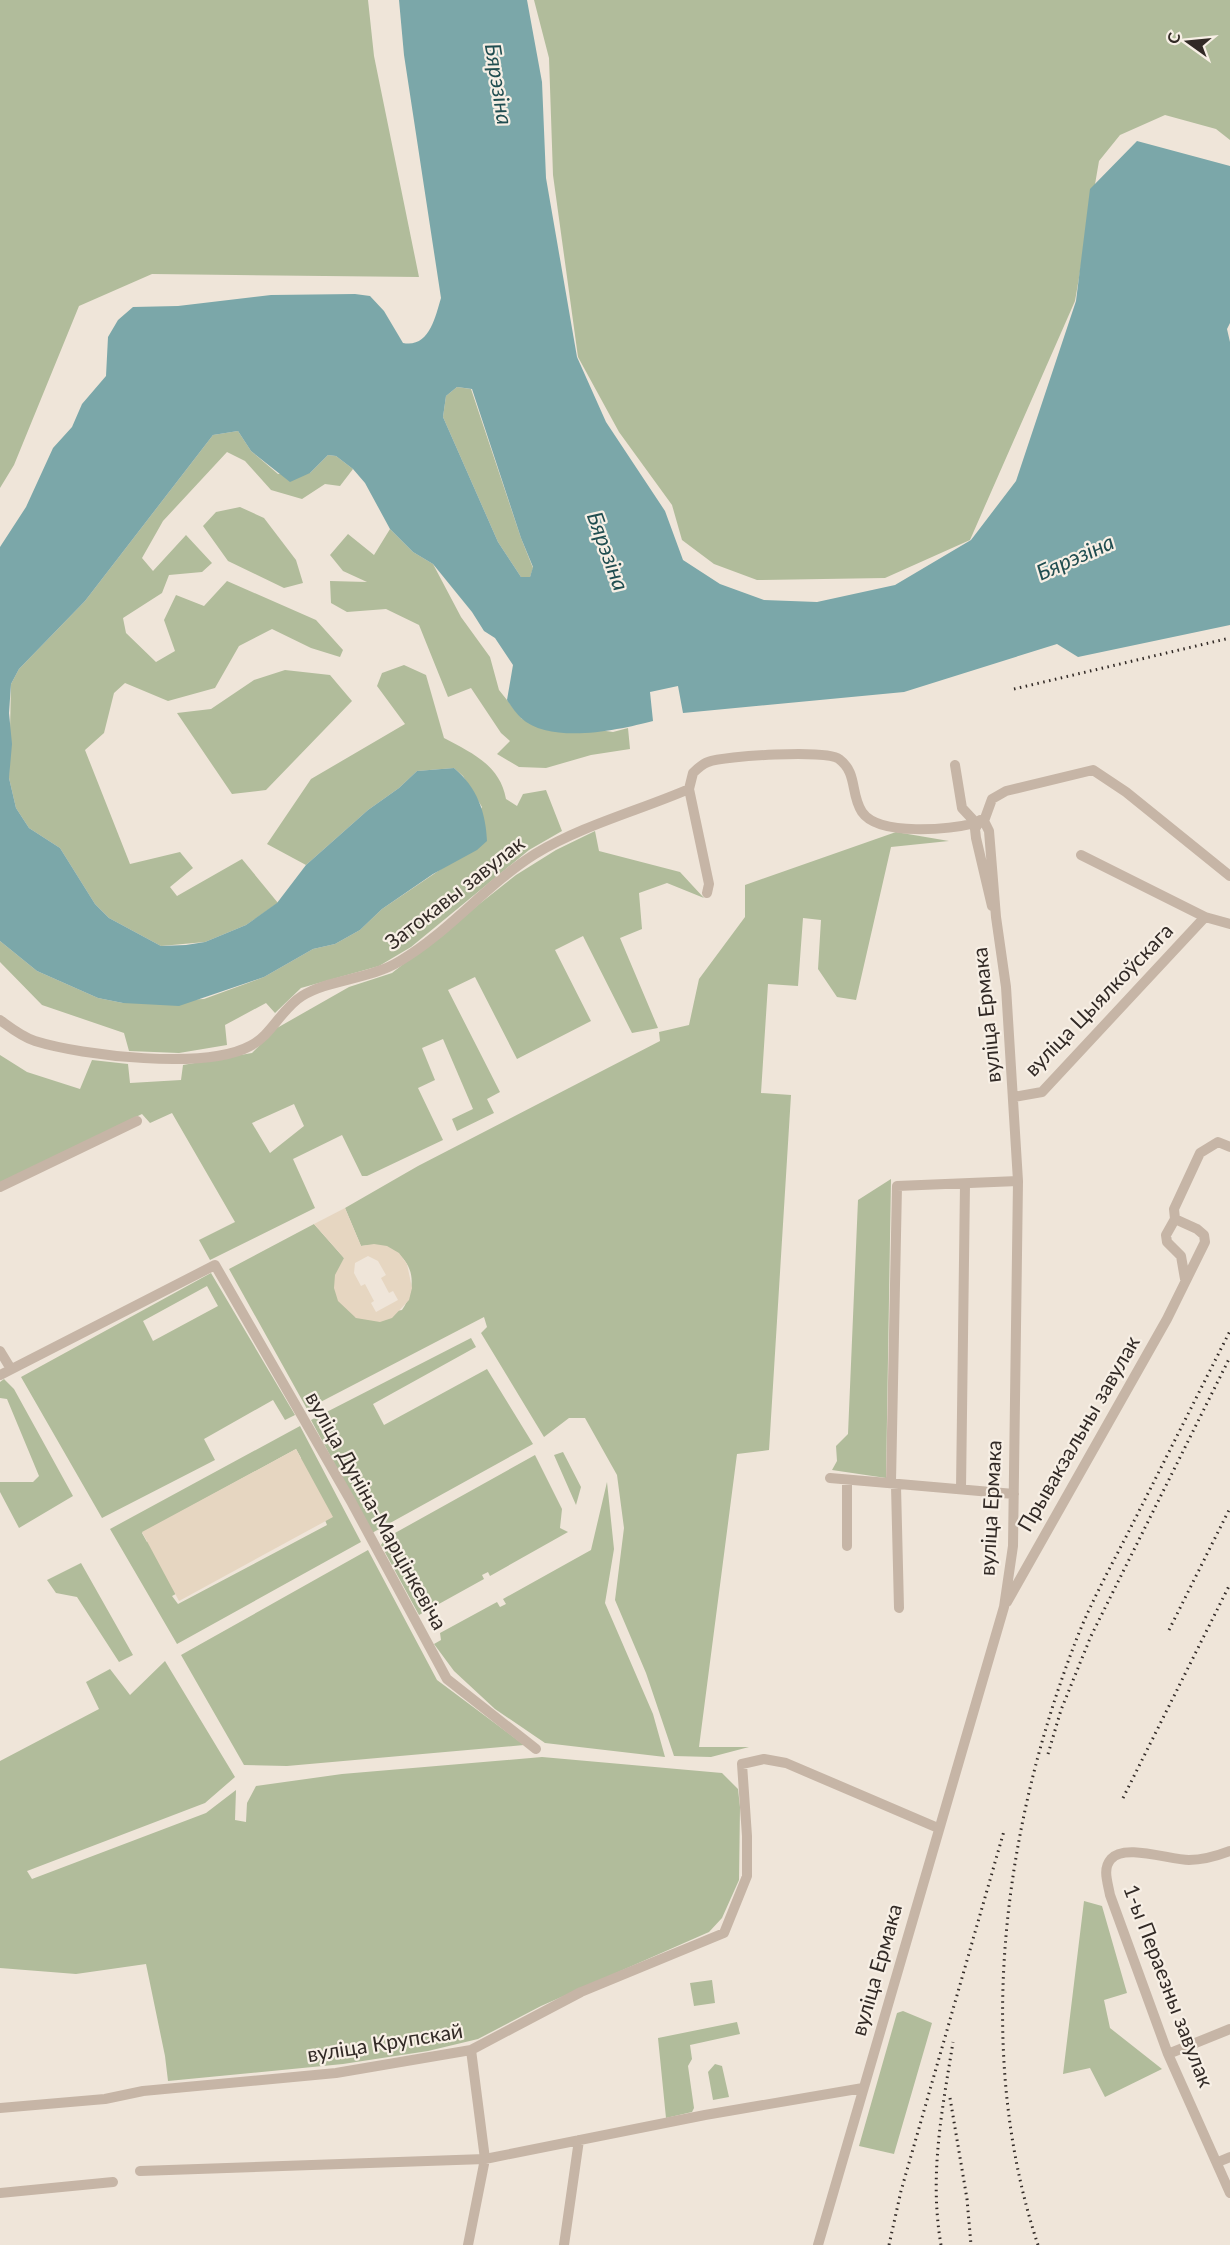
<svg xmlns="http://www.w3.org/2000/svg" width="1230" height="2245" font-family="Lato,sans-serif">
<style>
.green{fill:#b1bc9b;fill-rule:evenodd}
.plaza{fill:#e6d6c1;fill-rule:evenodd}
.water{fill:#7ba7a9;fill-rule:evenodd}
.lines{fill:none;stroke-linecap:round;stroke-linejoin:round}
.minor{stroke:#c6b5a6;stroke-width:10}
.rail{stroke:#322a26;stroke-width:3;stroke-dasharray:1.5 4.5;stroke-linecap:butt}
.labels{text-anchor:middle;stroke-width:4.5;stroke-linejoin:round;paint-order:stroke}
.street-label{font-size:21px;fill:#322a26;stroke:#f7efe5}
.water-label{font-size:22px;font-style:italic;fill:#204d50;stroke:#f7efe5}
</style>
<rect width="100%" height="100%" fill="#efe5d9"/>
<path class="green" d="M0 0H368L374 56 419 277 152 274 79 306 14 465 0 488Z
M534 0H1230V140L1216 129 1165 115 1120 135 1099 161 1075 301 970 540 885 578 757 580 714 564 682 540 672 505 619 432 578 357 553 175 549 58Z
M457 387 471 389 521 538 533 568 530 577H521L498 542 443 417 446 396Z
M238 431 251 451 278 474 310 473 328 455 336 456 353 469 340 486 325 484 302 499 271 490 245 461 227 452 163 521 142 558 153 571 186 535 212 563 202 572 169 575 162 593 123 618 126 633 156 662 175 651 164 620 176 595 204 606 227 581 316 620 343 650 340 657 311 648 272 629 239 646 215 688 168 701 125 683 114 693 104 733 85 750 130 864 180 852 193 868 170 887 177 896 242 859 278 903 246 925 205 942 161 946 109 918 95 904 60 848 29 828 16 808 9 778 11 684 19 669 85 601 213 435Z
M240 507 264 518 296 560 303 583 284 588 228 561 203 526 216 512Z
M390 529 413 552 433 564 461 617 490 657 499 690 522 719 613 732 628 728 630 749 591 755 546 768 519 767 497 754 510 741 501 733 471 688 448 697 419 625 386 609 347 612 331 603 330 581 367 582 343 571 330 555 348 534 374 555Z
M404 665 426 675 444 738C472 753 500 765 506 799L517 806 523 794 546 790 562 831 529 850 411 947 379 966 301 988 275 1013 266 1003 225 1025 227 1045 179 1053 129 1051 124 1033 42 1005 0 962V941L37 971 98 998 123 1003 204 999 264 977 313 949 335 944 360 930 382 909 453 861 482 807 463 776 454 768 417 771 399 788 368 810 306 865 267 844 311 779 405 724 377 686 382 673Z
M285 670 330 675 352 701 266 790 232 794 177 713 211 709 254 680Z
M595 831 599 851 680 872 704 898 667 883 639 893 642 929 620 938 658 1028 632 1033 583 936 555 950 591 1021 517 1059 475 977 448 990 500 1092 487 1099 494 1113 457 1131 452 1119 473 1109 443 1039 422 1048 435 1080 418 1088 443 1140 367 1176H362L342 1135 293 1159 315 1208 210 1260 199 1240 235 1222 172 1113 150 1123 142 1114 0 1183V1055L27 1072 80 1089 92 1060 128 1064 130 1083 181 1080 183 1065 252 1053 277 1028 349 987 392 973 516 875 556 850ZM294 1104 304 1126 270 1153 252 1123Z
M896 832 949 841 891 847 856 1000 837 997 818 969 821 920 803 918 798 986 768 984 761 1093 791 1095 769 1450 737 1454 699 1747H749L711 1757 674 1756 646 1673 615 1600 624 1528 617 1475 585 1418H569L544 1437 481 1333 487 1327 484 1317 307 1409 229 1269 314 1224 344 1258 356 1318 402 1310C426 1275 403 1240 361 1246L345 1208 418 1166 660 1041 659 1032 689 1025 699 979 745 917V885Z
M891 1179 886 1478 832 1470 837 1461 836 1446 848 1434 858 1200Z
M211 1273 295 1415 285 1420 273 1400 204 1439 215 1460 102 1518 21 1377ZM207 1286 218 1306 153 1341 143 1321Z
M471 1338 476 1347 373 1404 384 1425 487 1369 533 1444 372 1533 311 1420Z
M4 1379 14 1389 73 1496 19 1528 0 1492V1482H33L39 1476 7 1399 0 1398V1382Z
M300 1426 361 1542 177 1644 110 1529ZM296 1449 301 1458 147 1542 142 1533ZM323 1515 327 1525 178 1604 172 1596Z
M563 1452 581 1487 576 1505 554 1455Z
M535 1455 562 1509 560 1528 568 1532 490 1576 488 1572 482 1575 484 1579 419 1615 381 1545 386 1538Z
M607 1482 614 1549 605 1603 653 1714 665 1757 545 1743 495 1709 454 1671 434 1644 441 1640 440 1633 497 1602 500 1607 506 1604 503 1599 591 1550Z
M368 1550 437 1680 524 1745 287 1766 244 1765 181 1655Z
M81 1563 133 1655 119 1662 77 1597 56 1593 47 1580Z
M165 1661 235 1777 205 1803 27 1871 32 1879 206 1813 236 1790 235 1820 246 1822 247 1803 256 1786 342 1774 542 1757 722 1773 738 1789 740 1807 739 1880 722 1918 709 1932 541 2006 478 2039 428 2051 343 2064 168 2081 165 2056 146 1964 76 1974 0 1968V1761L99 1709 86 1682 110 1669 130 1695Z
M1084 1901 1102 1906 1127 1993 1104 2000 1110 2028 1162 2069 1105 2097 1090 2068 1063 2074Z
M712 1980 715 2003 694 2006 690 1983Z
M903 2011 932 2023 894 2154 859 2146 897 2013Z
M737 2022 740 2034 690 2045 692 2059 688 2066 694 2108 692 2112 666 2118 658 2038Z
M715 2064 722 2066 729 2097 713 2100 708 2072Z"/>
<path class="plaza" d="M345 1208 361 1246 374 1244 387 1246 399 1253 407 1264 412 1288 409 1300 392 1318 380 1322 356 1318 338 1301 334 1288 335 1275 344 1258 314 1224ZM368 1256 378 1261 386 1275 381 1278 389 1293 393 1291 398 1300 376 1312 371 1303 374 1301 365 1284 361 1286 354 1273 355 1263Z
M296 1449 333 1517 179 1601 142 1532Z"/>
<path class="water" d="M399 0H527L542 82 546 178 577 357 606 422 665 511 683 560 720 584 764 600 817 602 895 585 971 540 1016 481 1076 301 1090 189 1137 141 1230 166V323L1227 329 1230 342V625L1078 657 1057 644 904 692 683 713 678 686 650 692 653 721C619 730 551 745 521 718 516 713 511 706 507 700L513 665 495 638 484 631 472 612 433 564 413 552 390 529 365 483 353 469 336 456 328 455 310 473 290 482 251 451 238 431 213 435 85 601 19 669 11 684 9 713 12 744 9 778 16 808 29 828 60 848 95 904 109 918 161 946 186 945 205 942 246 925 277 903 306 865 368 810 399 788 417 771 454 768C477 787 486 813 487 841L477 850 433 874 382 909 360 930 335 944 313 949 264 977 179 1006 123 1003 98 998 37 971 0 941V547L26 507 53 448 72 427 82 404 106 376 108 337 118 320 133 307 178 306 271 295 355 294 370 296 384 311 403 343C429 348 435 318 441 298L404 55ZM457 387 472 389 521 538 533 567 530 577H521L498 542 443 417 446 396Z"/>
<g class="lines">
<path class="minor" d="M689 789 709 884 707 893
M980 820 975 829 976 838 992 906
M984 821 992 799 1006 791 1093 770 1126 792 1230 876
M1081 855 1205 917 1230 924
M0 1020C11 1028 22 1037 35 1041 83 1056 206 1070 250 1046 272 1035 281 1009 302 996 329 979 369 980 400 961 449 932 486 885 535 854 583 825 638 811 689 789L693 773C697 769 702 764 708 762 724 756 827 749 839 759 858 773 850 794 862 812 879 837 951 829 976 823L962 808 955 765
M1014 1097 1042 1092 1205 917
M0 1187 137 1121
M1175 1219 1174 1209 1200 1153 1218 1142 1230 1147
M0 1351 11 1369
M0 1375 215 1265 352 1503 447 1679 536 1749
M830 1478 1014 1494
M847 1480V1546
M891 1482 897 1186 1018 1181
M896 1486 899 1608
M961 1489 965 1184
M1007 1602 1167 1319 1205 1242 1204 1235 1197 1229 1175 1219 1166 1235 1167 1242 1181 1256 1185 1279
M1230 1851C1217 1856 1203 1860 1189 1860 1170 1860 1124 1843 1111 1859 1102 1869 1108 1883 1110 1895L1168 2054 1230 2193
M1168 2054 1230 2029
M0 2108 105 2099 143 2091 336 2073 471 2050 581 1992 724 1933 747 1876V1836L742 1764 764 1759 786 1763 938 1828
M1218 2162 1230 2157
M140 2171 485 2159 705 2115 863 2088
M0 2193 113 2182
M468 2245 485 2159 471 2050
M564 2245 579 2140
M818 2245 1004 1607 1013 1546 1018 1181 1006 987 996 917 989 831 984 821"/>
<path class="rail" d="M1014 689 1230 638
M1169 1630 1230 1508
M1048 1754 1061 1710 1091 1636 1230 1357
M1123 1798 1230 1584
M950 2098 967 2199 971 2245
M889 2245 901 2191 1004 1831
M941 2245C929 2175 942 2111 953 2042
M1038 2245C974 2052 1003 1830 1075 1643 1091 1601 1114 1561 1134 1521 1166 1458 1198 1394 1230 1331"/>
</g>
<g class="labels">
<g class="street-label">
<text transform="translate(455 893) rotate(-38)" y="7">Затокавы завулак</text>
<text transform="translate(1099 1000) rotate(-46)" y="7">вуліца Цыялкоўскага</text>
<text transform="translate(987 1015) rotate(-96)" y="7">вуліца Ермака</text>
<text transform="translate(1079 1434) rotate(-60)" y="7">Прывакзальны завулак</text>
<text transform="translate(991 1508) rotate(-87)" y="7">вуліца Ермака</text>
<text transform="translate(376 1511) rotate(61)" y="7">вуліца Дуніна-Марцінкевіча</text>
<text transform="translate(877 1970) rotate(-74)" y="7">вуліца Ермака</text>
<text transform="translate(1168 1986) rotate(69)" y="7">1-ы Пераезны завулак</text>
<text transform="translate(385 2043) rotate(-9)" y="7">вуліца Крупскай</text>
</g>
<g class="water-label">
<text transform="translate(499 84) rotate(81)" y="8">Бярэзіна</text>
<text transform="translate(608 551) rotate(70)" y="8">Бярэзіна</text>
<text transform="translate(1075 557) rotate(-24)" y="8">Бярэзіна</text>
</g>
</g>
<g transform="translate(1188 42) rotate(285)" stroke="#f7efe5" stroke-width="4.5" paint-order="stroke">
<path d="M0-4.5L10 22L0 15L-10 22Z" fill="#322a26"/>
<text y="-9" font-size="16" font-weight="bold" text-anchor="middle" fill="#322a26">С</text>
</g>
</svg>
